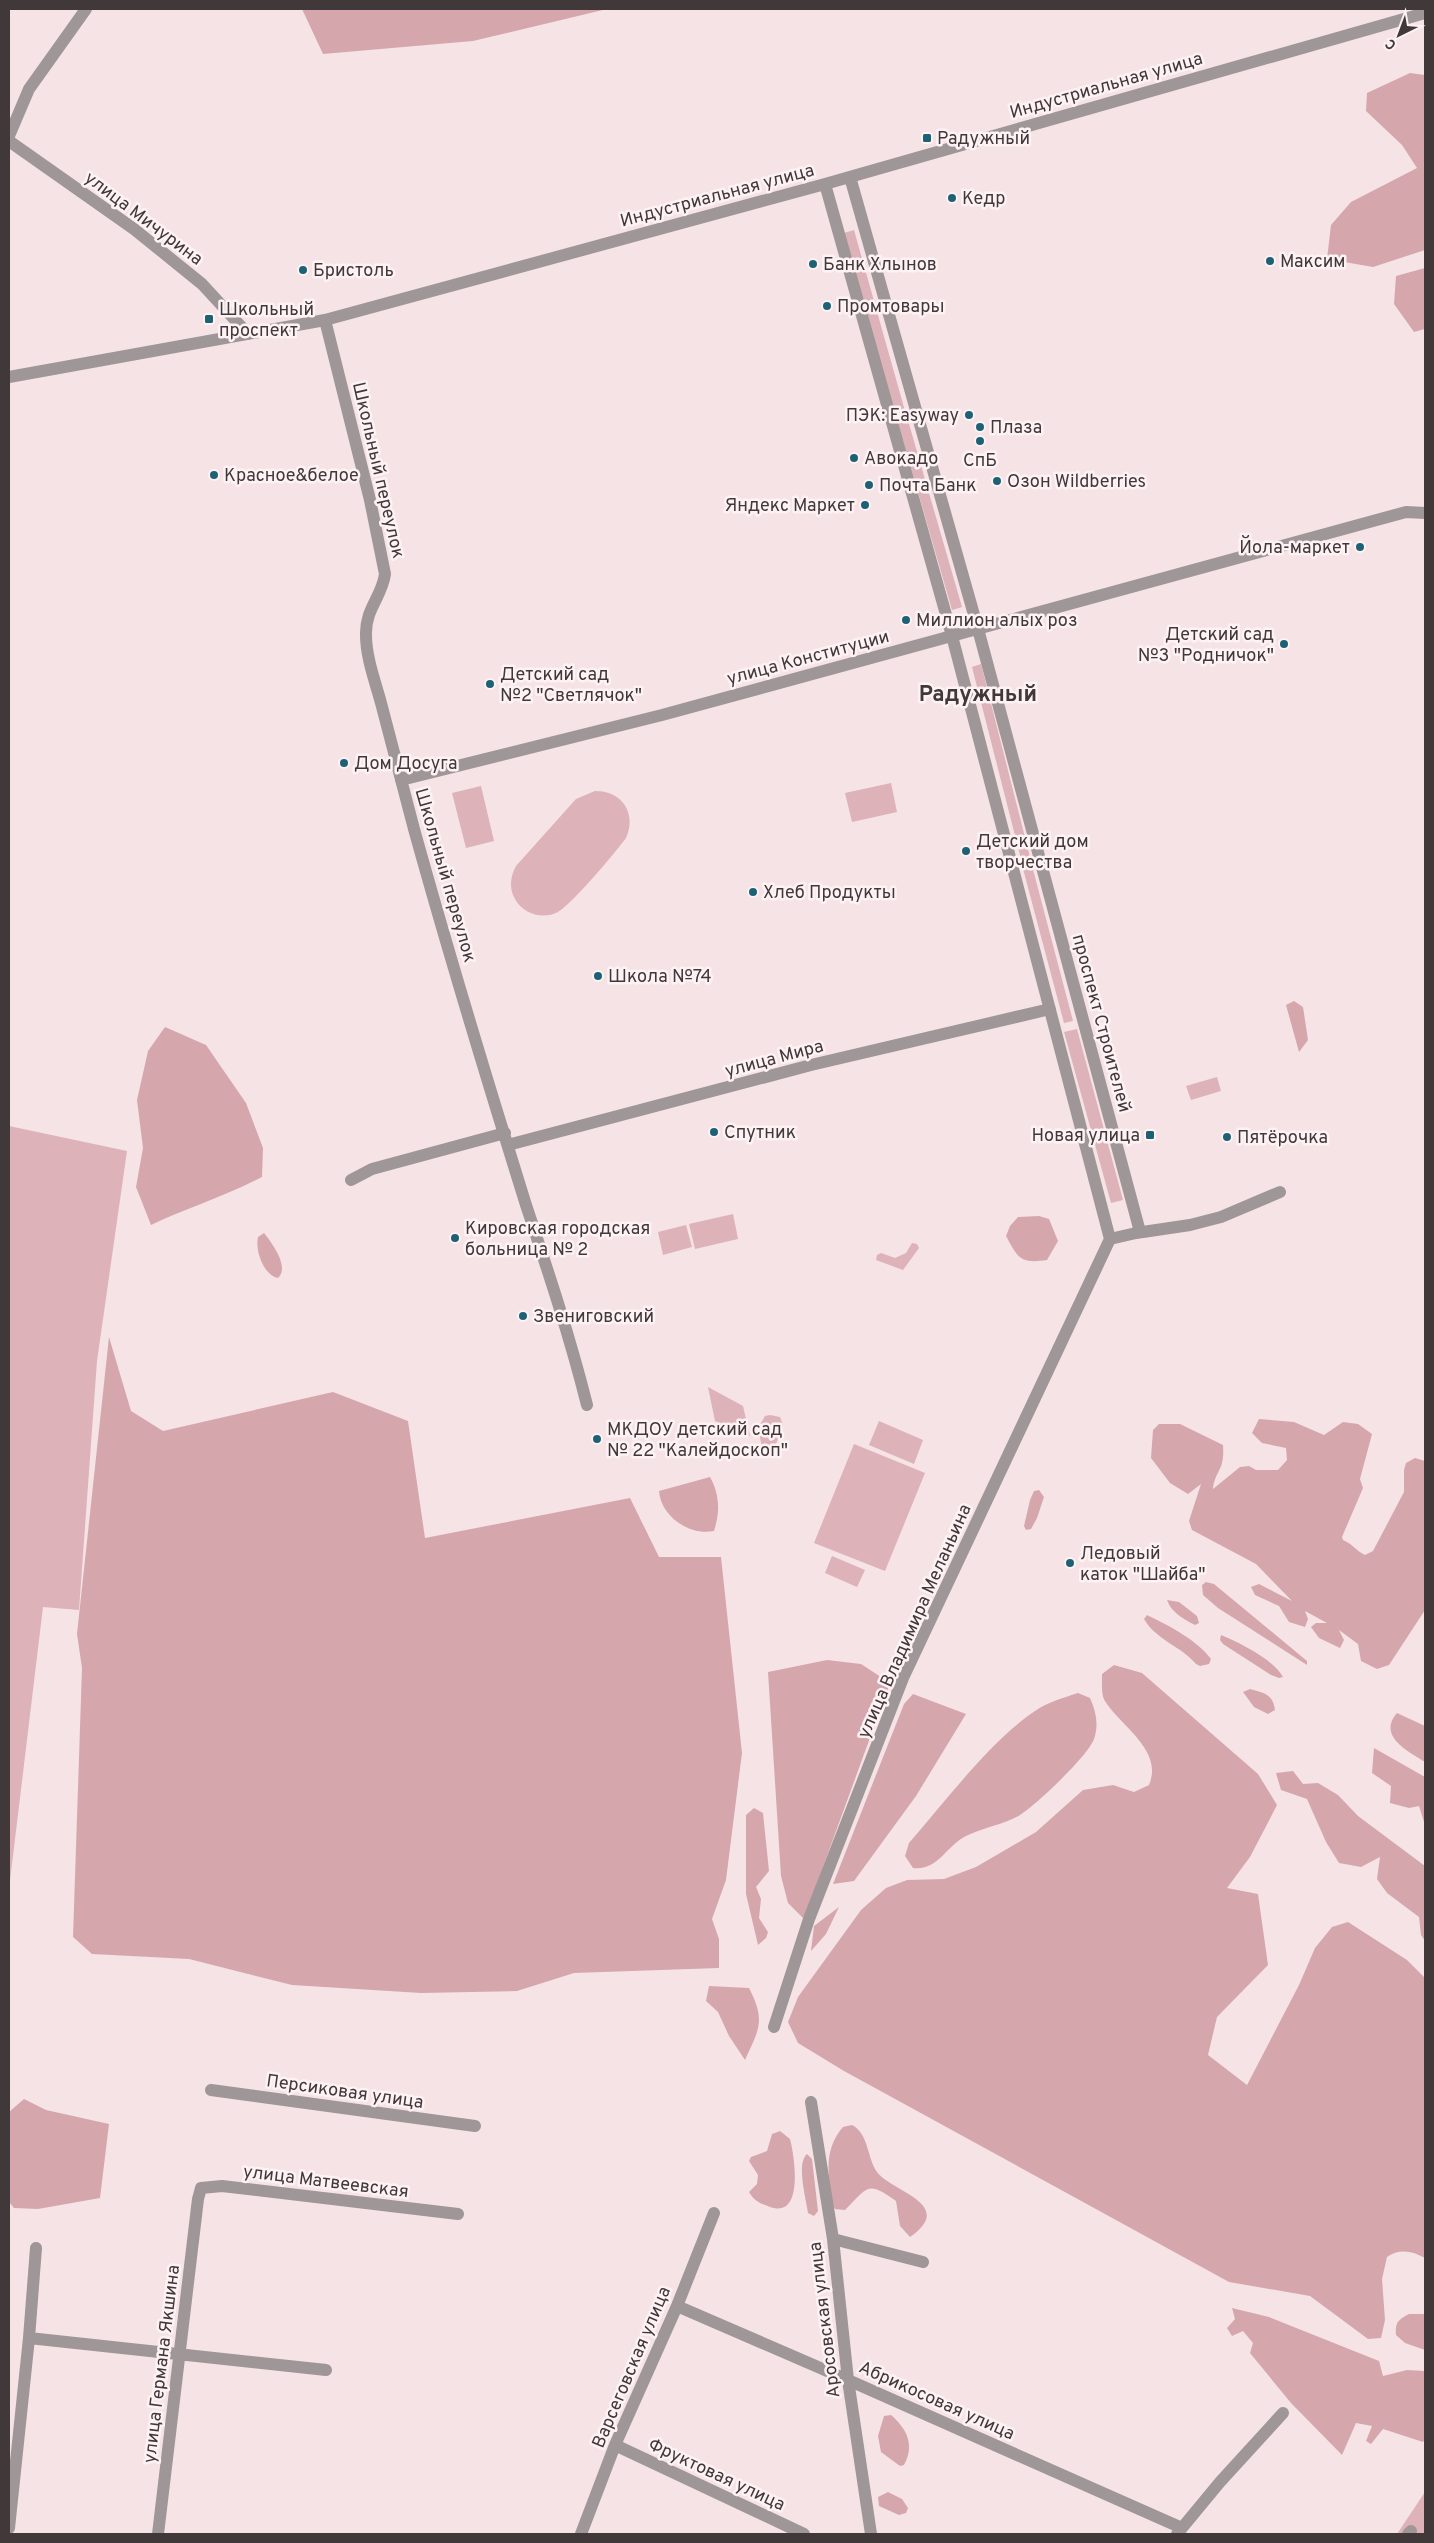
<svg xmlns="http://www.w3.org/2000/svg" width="1434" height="2543" font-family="Overpass,sans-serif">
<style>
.green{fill:#ddb2b8}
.forest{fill:#d5a7ad}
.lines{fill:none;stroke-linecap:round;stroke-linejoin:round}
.minor{stroke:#9e9697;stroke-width:12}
.poi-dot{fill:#1d6274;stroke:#fef2f4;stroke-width:2}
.labels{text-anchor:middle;stroke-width:5;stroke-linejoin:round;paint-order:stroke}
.street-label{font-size:18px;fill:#403839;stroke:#fef2f4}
.poi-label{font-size:18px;fill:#403839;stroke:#fef2f4;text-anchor:start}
.district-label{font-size:22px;font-weight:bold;fill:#403839;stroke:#fef2f4}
</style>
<rect width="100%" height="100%" fill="#f6e3e5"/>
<path class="green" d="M854 230 905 411 895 414 844 233Z
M907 417 962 607 952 610 897 419Z
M981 664 1030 857 1021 859 972 667Z
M891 783 897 812 852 822 845 793Z
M481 786 494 841 466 848 452 793Z
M595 791C622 791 637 813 626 838 616 852 572 904 558 912 543 920 523 914 515 899 509 889 510 877 516 866L576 799Z
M1031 862 1073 1021 1064 1023 1022 865Z
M1077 1029 1123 1200 1111 1203 1064 1032Z
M1217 1077 1221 1091 1191 1100 1186 1086Z
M9 1126 127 1151 97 1361 79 1610 43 1607 9 1889Z
M733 1214 738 1239 695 1249 689 1224Z
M686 1225 692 1247 663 1255 658 1232Z
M912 1243 917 1244 919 1248 903 1270 876 1260 877 1255 881 1253 895 1258 906 1253Z
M708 1387 743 1406 750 1436 715 1421Z
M770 1415 780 1417 783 1425 773 1452 767 1455 763 1452 758 1428 765 1416Z
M879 1421 923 1440 914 1464 869 1445Z
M854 1444 925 1473 885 1571 814 1543Z
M832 1556 865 1570 857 1587 825 1573Z
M1425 2492V2534H1397Z"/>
<path class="forest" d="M302 9H607L473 41 323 54Z
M1410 73 1425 75V250L1373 267 1327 259 1331 225 1351 202 1417 168 1402 145 1366 111 1367 93Z
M1425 268V329L1414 332 1394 304 1396 276Z
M1294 1001 1303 1007 1308 1040 1299 1052 1286 1005Z
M165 1027 206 1045 246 1103 263 1148 262 1177C226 1196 187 1208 151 1225L136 1187 143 1148 137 1100 148 1051Z
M1039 1216 1049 1219 1058 1241 1047 1260C1020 1264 1018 1258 1006 1236L1010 1226 1018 1217Z
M264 1233C272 1243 290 1267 278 1278 263 1275 255 1250 258 1237Z
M109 1337 131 1411 163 1431 333 1392 408 1421 425 1538 630 1498 659 1557H721L742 1753 726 1880 712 1919 719 1939V1968L574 1973 517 1991 421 1993 292 1985 189 1959 92 1954 73 1937 82 1668 77 1634Z
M1259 1419 1294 1422 1324 1435 1343 1422 1358 1424 1372 1434 1360 1479 1363 1488 1342 1537 1343 1540C1353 1544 1356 1551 1365 1555L1373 1551 1404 1492V1470L1406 1463 1415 1458 1425 1461V1610L1389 1665 1377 1669 1361 1661 1358 1644 1339 1630 1344 1640 1340 1648 1319 1638 1311 1627 1316 1623H1327L1305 1611 1308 1619 1305 1627 1289 1622 1279 1606 1255 1595 1251 1587 1259 1584 1292 1601 1256 1564 1192 1530 1189 1521 1201 1484 1188 1494 1170 1483 1151 1458 1153 1430 1159 1424H1180L1223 1445C1225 1471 1215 1470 1213 1489L1240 1467 1249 1466 1256 1470H1278L1287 1460 1286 1448 1262 1443 1252 1433Z
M710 1477C720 1495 720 1512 714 1531 690 1536 661 1517 659 1491Z
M1039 1490 1044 1497 1037 1518 1031 1529 1026 1530 1024 1526 1030 1500 1034 1491Z
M1206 1582 1214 1584 1307 1661V1665L1218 1608 1203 1595 1202 1585Z
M1167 1600 1179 1602 1197 1616 1199 1623 1195 1625C1183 1619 1171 1612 1167 1600Z
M1147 1615C1168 1625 1197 1640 1211 1659L1209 1664 1200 1666 1196 1664C1181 1646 1156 1640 1144 1619Z
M1221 1635C1240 1643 1273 1659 1283 1677L1279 1678 1271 1675 1223 1644 1220 1640Z
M827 1660 861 1664 890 1683 804 1919 788 1903 781 1876 768 1672Z
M1114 1665 1142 1673 1258 1774 1277 1805 1250 1857 1227 1888 1258 1894 1268 1965 1217 2017 1208 2055 1247 2085 1299 1985 1315 1948 1332 1927 1348 1922 1407 1960 1425 1978V2258C1413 2251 1399 2248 1387 2257L1382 2279 1385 2320 1381 2338 1368 2339 1310 2296 1229 2282 844 2071 798 2043 788 2022 798 1997 861 1910 886 1888 907 1880 944 1879 976 1867 1036 1832 1083 1790 1113 1785 1134 1792 1149 1785C1164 1750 1120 1726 1105 1701 1101 1695 1102 1682 1102 1674Z
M1250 1689C1264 1693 1273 1694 1275 1710L1268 1714 1254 1707 1243 1692Z
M1078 1693 1090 1698C1096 1711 1099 1725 1094 1739 1088 1756 1036 1805 1020 1815 1003 1825 983 1827 966 1836 946 1846 938 1871 913 1868L905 1856 909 1843C946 1801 990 1741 1035 1711 1048 1702 1063 1698 1078 1693Z
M913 1694 966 1714 916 1796 854 1881 833 1884 904 1704Z
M1397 1713 1425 1726V1762C1408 1751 1377 1736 1397 1713Z
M1374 1748 1425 1777V1825L1419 1806 1409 1808 1390 1803 1391 1786 1372 1773Z
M1293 1771 1303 1784 1318 1783 1338 1795 1358 1816 1425 1866V1941L1421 1935 1419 1917 1387 1893 1377 1879 1380 1857 1361 1867 1339 1863 1326 1842 1307 1799 1281 1790 1276 1773Z
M754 1808 763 1813 769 1871 756 1887 761 1899 759 1918 768 1932 766 1938 758 1945 746 1894V1815Z
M839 1907 826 1934 811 1951 814 1926Z
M709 1986 749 1988C766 2021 759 2029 745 2060L729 2036 718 2012 706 2001Z
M24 2099 46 2110 109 2124 100 2198 38 2209 14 2208 9 2202V2112Z
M852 2125C869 2134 867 2158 877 2172 892 2192 957 2204 910 2237L900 2226 896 2201C867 2180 868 2187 845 2210L835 2209 833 2205C828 2176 823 2150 843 2127Z
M780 2131 790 2139C794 2154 805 2219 770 2207 760 2203 755 2202 749 2192L757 2184 758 2175 749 2161 751 2157 767 2151 772 2134Z
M807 2154 812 2159 818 2211 814 2216 808 2213C806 2199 796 2163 807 2154Z
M1232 2308 1269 2317 1379 2361 1383 2376 1407 2370 1425 2371V2439L1423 2442 1383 2429 1371 2444 1366 2441 1372 2426 1356 2423 1342 2455 1291 2403 1250 2353 1253 2343 1243 2331 1232 2336 1227 2328 1235 2319Z
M1409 2314H1425V2350L1405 2343 1396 2335C1395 2322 1398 2320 1409 2314Z
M891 2415C907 2429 915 2445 904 2465L900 2466 881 2452 878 2436 884 2416Z
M888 2492 902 2499 908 2508 906 2513 899 2515 879 2506 878 2497Z"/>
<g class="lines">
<path class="minor" d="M9 136 29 89 86 9
M9 141 134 229 202 284 248 334
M850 177 978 629 1139 1228 1136 1233 1110 1239
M825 184 952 636 1110 1239
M325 320 370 500 385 574C382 597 365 609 366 635 366 657 375 681 381 703 392 745 403 787 414 829 449 955 487 1080 526 1205 548 1271 570 1337 587 1405
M9 377 325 320 825 184 1425 13
M401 780 662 715 1406 512 1425 513
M508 1145 811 1065 1050 1009
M351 1180 372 1169 505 1133
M1136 1233 1190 1225 1221 1217 1280 1192
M774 2027 809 1919 903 1678 1110 1239
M211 2090 475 2126
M811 2102 833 2239 848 2380 871 2534
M833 2239 923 2262
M677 2306 848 2380 1182 2528
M29 2338 326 2370
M615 2445 804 2534
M9 2528 29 2338 36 2248
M158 2534 198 2199 201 2188 222 2186 458 2214
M581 2534 615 2445 677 2306 714 2213
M1177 2534 1220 2482 1283 2413
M1408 2534 1411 2531"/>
</g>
<g class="poi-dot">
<rect x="922" y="133" width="10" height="10" rx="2.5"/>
<circle cx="952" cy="198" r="5"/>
<circle cx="1270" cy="261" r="5"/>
<circle cx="813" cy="264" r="5"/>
<circle cx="303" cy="270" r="5"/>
<circle cx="827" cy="306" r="5"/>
<rect x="204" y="314" width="10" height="10" rx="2.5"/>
<circle cx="969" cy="415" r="5"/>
<circle cx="980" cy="427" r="5"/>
<circle cx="980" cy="441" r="5"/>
<circle cx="854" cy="458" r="5"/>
<circle cx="214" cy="475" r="5"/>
<circle cx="997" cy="481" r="5"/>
<circle cx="869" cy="485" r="5"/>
<circle cx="865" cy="505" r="5"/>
<circle cx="1360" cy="547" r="5"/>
<circle cx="906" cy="620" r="5"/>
<circle cx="1284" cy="644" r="5"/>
<circle cx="490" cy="684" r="5"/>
<circle cx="344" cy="763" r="5"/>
<circle cx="966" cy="851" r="5"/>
<circle cx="753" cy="892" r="5"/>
<circle cx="598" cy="976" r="5"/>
<circle cx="714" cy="1132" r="5"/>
<rect x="1145" y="1130" width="10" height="10" rx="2.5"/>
<circle cx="1227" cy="1137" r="5"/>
<circle cx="455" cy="1238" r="5"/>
<circle cx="523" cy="1316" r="5"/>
<circle cx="597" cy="1439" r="5"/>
<circle cx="1070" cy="1563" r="5"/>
</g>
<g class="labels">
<g class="street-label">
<text transform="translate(1106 85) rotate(-16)" y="6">Индустриальная улица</text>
<text transform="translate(717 195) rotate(-15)" y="6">Индустриальная улица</text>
<text transform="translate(144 218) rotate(37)" y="6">улица Мичурина</text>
<text transform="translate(379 470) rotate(77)" y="6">Школьный переулок</text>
<text transform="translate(808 657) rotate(-15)" y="6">улица Конституции</text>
<text transform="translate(446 875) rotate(74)" y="6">Школьный переулок</text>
<text transform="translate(1102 1023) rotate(75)" y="6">проспект Строителей</text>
<text transform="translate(774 1058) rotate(-15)" y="6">улица Мира</text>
<text transform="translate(914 1621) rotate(-66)" y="6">улица Владимира Меланьина</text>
<text transform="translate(345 2091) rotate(8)" y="6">Персиковая улица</text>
<text transform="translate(326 2181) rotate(7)" y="6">улица Матвеевская</text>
<text transform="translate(824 2320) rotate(-97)" y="6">Аросовская улица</text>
<text transform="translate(161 2364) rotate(-83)" y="6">улица Германа Якшина</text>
<text transform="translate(631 2367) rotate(-67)" y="6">Варсеговская улица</text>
<text transform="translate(937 2400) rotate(24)" y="6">Абрикосовая улица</text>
<text transform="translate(717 2474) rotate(25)" y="6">Фруктовая улица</text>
</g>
<g class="poi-label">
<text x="937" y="144">Радужный</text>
<text x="962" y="204">Кедр</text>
<text x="1280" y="267">Максим</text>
<text x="823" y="270">Банк Хлынов</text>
<text x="313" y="276">Бристоль</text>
<text x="837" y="312">Промтовары</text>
<text x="219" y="315">Школьный<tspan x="219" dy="21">проспект</tspan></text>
<text x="959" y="421" text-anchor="end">ПЭК: Easyway</text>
<text x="990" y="433">Плаза</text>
<text x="864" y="464">Авокадо</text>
<text x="980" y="466" text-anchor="middle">СпБ</text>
<text x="224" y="481">Красное&amp;белое</text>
<text x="1007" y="487">Озон Wildberries</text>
<text x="879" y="491">Почта Банк</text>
<text x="855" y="511" text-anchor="end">Яндекс Маркет</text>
<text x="1350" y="553" text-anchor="end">Йола-маркет</text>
<text x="916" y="626">Миллион алых роз</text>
<text x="1274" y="640" text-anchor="end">Детский сад<tspan x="1274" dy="21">№3 "Родничок"</tspan></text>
<text x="500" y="680">Детский сад<tspan x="500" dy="21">№2 "Светлячок"</tspan></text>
<text x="354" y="769">Дом Досуга</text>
<text x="976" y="847">Детский дом<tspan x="976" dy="21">творчества</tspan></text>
<text x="763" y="898">Хлеб Продукты</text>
<text x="608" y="982">Школа №74</text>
<text x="724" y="1138">Спутник</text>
<text x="1140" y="1141" text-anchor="end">Новая улица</text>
<text x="1237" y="1143">Пятёрочка</text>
<text x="465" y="1234">Кировская городская<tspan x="465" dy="21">больница № 2</tspan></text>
<text x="533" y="1322">Звениговский</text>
<text x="607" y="1435">МКДОУ детский сад<tspan x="607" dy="21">№ 22 "Калейдоскоп"</tspan></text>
<text x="1080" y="1559">Ледовый<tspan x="1080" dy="21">каток "Шайба"</tspan></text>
</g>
<g class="district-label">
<text x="978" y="701">Радужный</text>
</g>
</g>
<rect width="1434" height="2543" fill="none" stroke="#403839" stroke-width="20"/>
<g transform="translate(1399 35) rotate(222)" stroke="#fef2f4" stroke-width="4" paint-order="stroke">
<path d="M0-4L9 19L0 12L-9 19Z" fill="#403839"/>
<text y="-8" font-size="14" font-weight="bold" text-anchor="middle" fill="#403839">С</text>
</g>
</svg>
